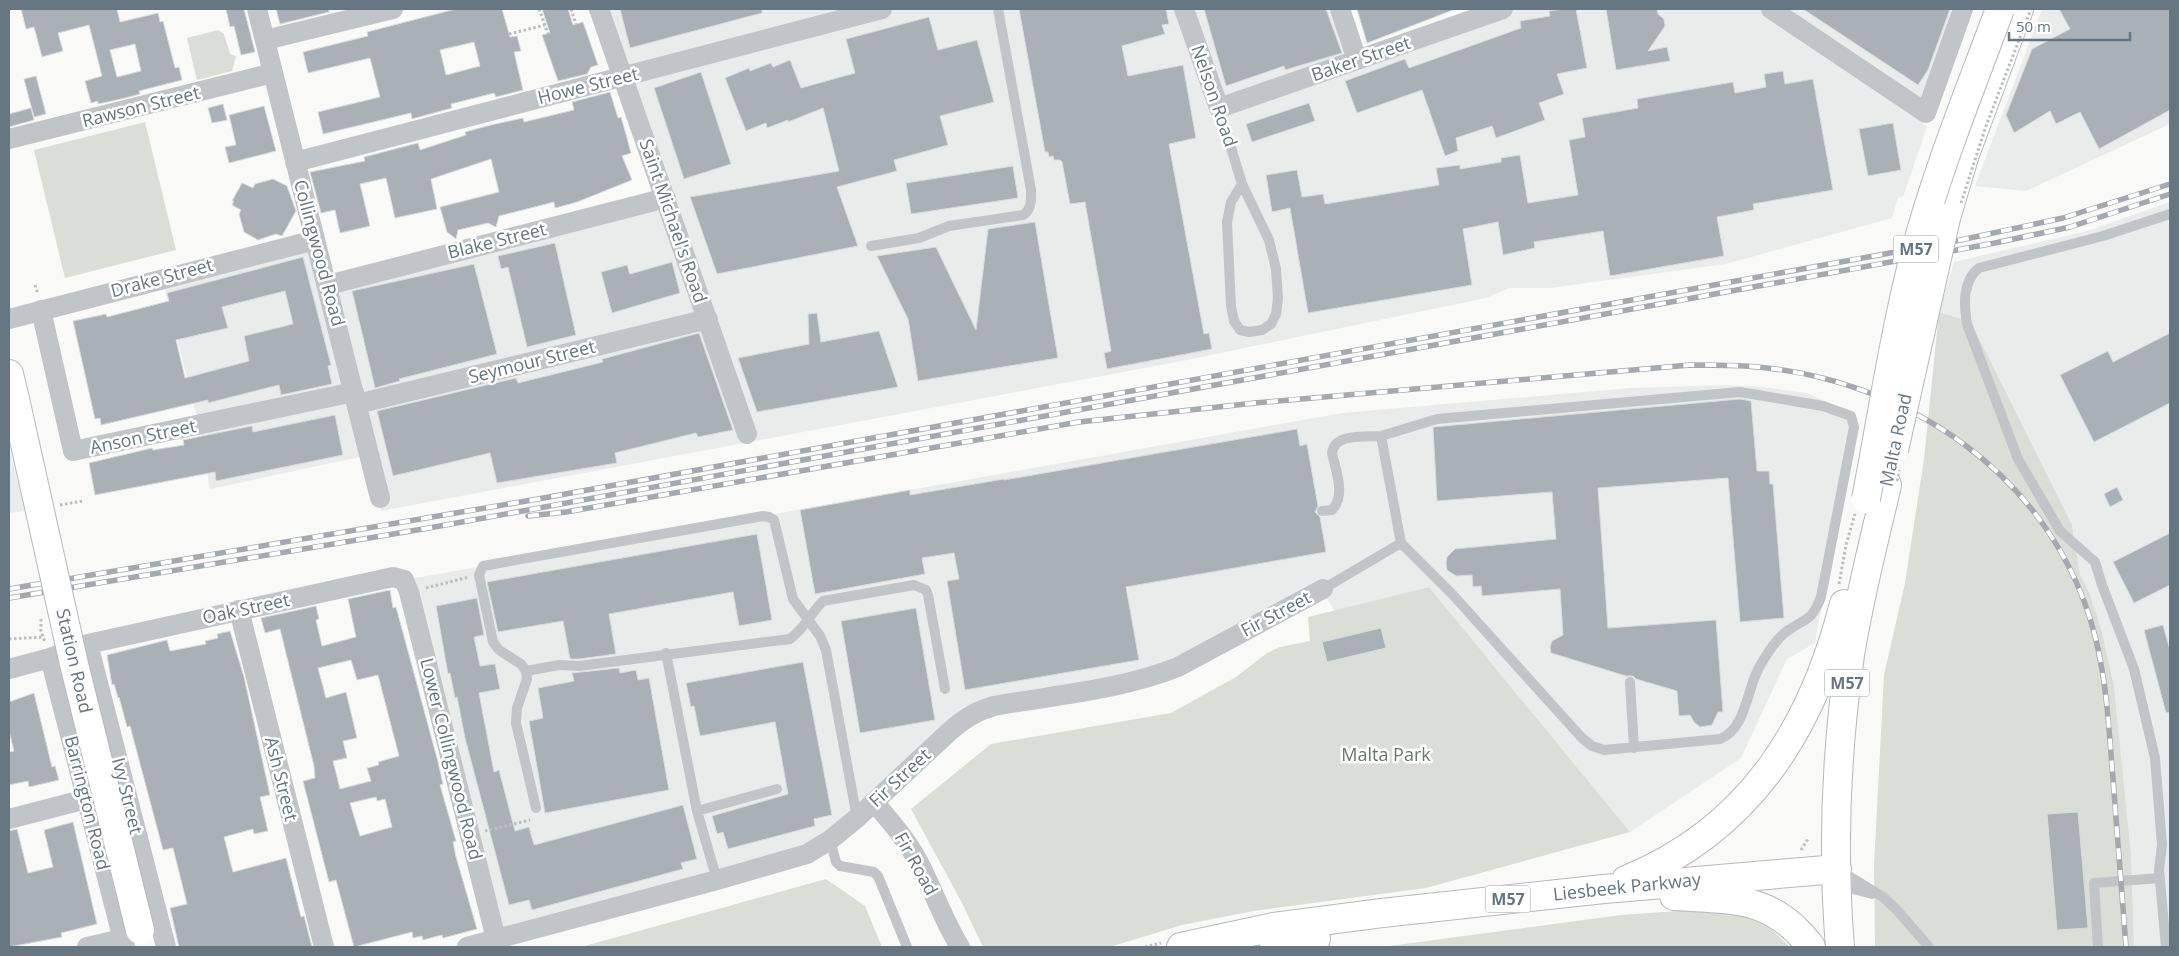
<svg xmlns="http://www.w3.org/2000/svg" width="2179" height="956" font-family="'Open Sans',sans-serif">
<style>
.built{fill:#eaebeb}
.green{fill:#daded7}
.building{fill:#a9b0b6;stroke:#dbdbda;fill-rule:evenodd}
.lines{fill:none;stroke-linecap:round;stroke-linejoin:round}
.secondary-casing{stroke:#b3b9bd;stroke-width:30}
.primary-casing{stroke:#b4b9bd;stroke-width:30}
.path{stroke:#bbbec0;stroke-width:3;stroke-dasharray:2.5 2.5;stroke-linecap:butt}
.service{stroke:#c1c5c8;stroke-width:10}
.minor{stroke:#c1c5c8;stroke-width:20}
.secondary{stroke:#fff;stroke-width:28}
.primary{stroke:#fff;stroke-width:28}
.rail-casing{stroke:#a3a9ae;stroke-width:5.5}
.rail{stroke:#fff;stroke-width:4;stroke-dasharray:11;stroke-linecap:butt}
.secondary-bridge-casing{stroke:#b3b9bd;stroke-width:30;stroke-linecap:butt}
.primary-bridge-casing{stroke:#b4b9bd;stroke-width:30;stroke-linecap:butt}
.path-bridge{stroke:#bbbec0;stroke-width:3;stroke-dasharray:2.5 2.5;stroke-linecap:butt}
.secondary-bridge{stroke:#fff;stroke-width:28}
.primary-bridge{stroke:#fff;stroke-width:28}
.labels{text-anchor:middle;stroke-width:5;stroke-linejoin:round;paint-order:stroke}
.shield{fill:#fff;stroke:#949fa6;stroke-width:1}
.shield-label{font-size:16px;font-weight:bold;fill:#667680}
.street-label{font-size:18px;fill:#667680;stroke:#fff}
.park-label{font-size:18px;fill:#697965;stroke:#fff}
</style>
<rect width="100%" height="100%" fill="#f9f9f7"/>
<path class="built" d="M599 9H1340L1357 60 1503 9H1963L1923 124 1927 127 1903 197 1898 198 1892 218 1726 264 1550 288H1509L1486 298 1182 361 381 511 380 498 369 455 210 489 199 425 162 278 315 240 328 285 666 198Z
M2042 9H2170V124L2026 191 1975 186Z
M2170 202V947H2134L2131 854 2114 686 2101 628 2090 594 2080 574 2072 525 1971 322 1939 312 1954 262 2087 231Z
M1727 385 1762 387 1807 393 1854 415 1815 643 1787 659 1741 758 1630 832 1429 587 1334 611 1322 589 1178 667 994 706 830 840 496 939 404 580 1342 413 1631 388Z
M9 447 25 511 9 513Z"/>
<path class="green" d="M218 30 224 34 230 54 236 56 232 71 197 80 187 38Z
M145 122 176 250 65 278 34 150Z
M1939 312 1971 322 2072 525 2080 574 2090 594 2101 628 2114 686 2131 854 2134 947H1875L1874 866 1884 675 1905 583 1924 459Z
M1429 587 1630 832 1426 888 1254 911 1182 925 1110 947H983L962 903 911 809 991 744 1171 713 1236 677 1267 653 1280 647 1310 641 1308 617Z
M826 879 865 906 882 947H581Z
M1691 910 1756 914 1790 947H1382L1621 915Z"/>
<path class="building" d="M21 9H117L120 22 158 13 160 22 163 21 175 68 179 67 182 80 139 91 140 94 125 98 98 104V101L91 103 85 81 102 76 89 25 58 33 63 51 42 57 34 27 26 29ZM135 44 141 71 117 77 110 50Z
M226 9H244L255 52 241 55 234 26 230 27Z
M276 9H329V12L280 24Z
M456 9H502L510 37 517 36 521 51 514 52 523 90 496 97 494 93 451 104 452 108 412 119 411 113 323 134 318 112 380 97 370 58 308 73 303 52 368 36 367 32ZM474 42 480 66 446 75 440 50Z
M542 9H568L573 25 583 22 598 65 591 67 587 74 558 81 542 35 550 33Z
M620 9H762V13L630 48Z
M1019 9H1166L1169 24 1162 25 1165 34 1122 46 1128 76 1183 65 1196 138 1169 144 1204 334 1209 333 1212 349 1107 369 1104 353 1111 351 1085 202 1070 204 1062 162 1060 160H1054L1053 156 1049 157 1048 152H1045Z
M1204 9H1326L1342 53 1285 70 1284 66 1226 86Z
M1357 9H1452L1453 10 1367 43Z
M1564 9H1576L1587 68 1557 74 1564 94 1539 103 1545 120 1496 138 1492 126 1456 138 1458 151 1445 156 1422 90 1357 113 1345 81 1405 59 1409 68 1521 28 1520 21 1550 16 1549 11Z
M1606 9H1657L1658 14 1664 19 1665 26 1648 51 1667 47 1670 61 1616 70Z
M1803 9H1950L1928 70 1918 85Z
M2059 9H2170V110L2099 149 2080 112 2056 124 2050 111 2014 133 2006 115 2032 49 2070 29Z
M929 17 938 50 977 40 994 102 940 116 948 145 894 160 897 171 837 187 858 246 717 274 690 197 839 171 823 108 788 122V120L767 128 766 123 746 131 725 78 749 68 750 71 771 63 773 67 790 60 801 88 855 73 846 39Z
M1783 71 1785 84 1813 79 1833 190 1753 204 1754 210 1717 217 1724 256 1610 276 1603 231 1534 242 1535 248 1503 255 1498 222 1463 229 1472 285 1308 313 1290 208 1272 212 1266 175 1297 170 1302 197 1323 194 1325 204 1439 185 1436 168 1460 165V169L1501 162V158L1520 155 1528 203 1578 195 1569 140 1585 137 1582 118 1638 108 1637 99 1733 82 1735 93 1766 87 1764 74Z
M701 72 731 164 684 179 654 88Z
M36 76 46 114 34 117 24 79Z
M610 92 618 118 621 117 627 138 631 153 622 156 632 180 577 202 555 208 554 202 499 216 496 227 488 223 458 230 456 239 447 232 440 207 499 192 491 159 431 179 437 209 395 218 386 178 360 184 370 226 340 233 335 210 321 213 310 172 365 161 364 157 418 143 420 150 466 135 465 132 491 125 523 118 524 122 574 110 572 102Z
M1309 103 1315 121 1252 142 1246 124Z
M223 104 227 120 212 123 208 108Z
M264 106 276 151 229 163 225 147 236 145 229 115Z
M31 108 34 120 9 127V114Z
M1893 123 1901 170 1868 176 1859 129Z
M1013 166 1018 198 911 214 906 183Z
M273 179 287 186 296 211 282 236 276 234 258 240 244 232 239 214 241 210 232 205 234 201H232L242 183 253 188 255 184Z
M1035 222 1058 358 918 381 908 319 877 256 936 247 976 330 988 229Z
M555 243 576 335 527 347 508 267 501 269 498 256Z
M303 257 331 365 328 366 332 384 281 395 279 385 208 403V400L101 425 100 418 95 419 73 321 106 314 107 317 169 301 167 293ZM285 291 293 324 244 336 249 361 185 378 176 340 228 328 222 307Z
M672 262 680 293 612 313 601 272 627 265 630 274Z
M474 264 497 354 399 379 400 381 375 388 352 291Z
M817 313 821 342 879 331 898 387 757 412 738 358 809 344 808 314Z
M699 333 733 430 698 437 696 433 615 453 617 463 497 483 490 453 393 476 377 411 516 378 518 383 603 362 602 359Z
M2170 333V403L2094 442 2060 375 2108 351 2113 362Z
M1740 399 1751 401 1757 471H1769L1770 484H1773L1784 618 1740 622 1728 478 1598 488 1608 628 1716 620 1723 712H1718L1712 725 1700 727 1694 722 1690 715 1679 716 1677 691 1636 679 1633 676H1626L1551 653 1550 647 1552 641 1563 635 1560 589 1482 596 1481 586 1473 587 1472 575 1456 576 1447 570 1446 563 1447 557 1455 549 1556 539 1552 492 1437 501 1433 427Z
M335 415 343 455 216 481 215 472 95 495 89 463 152 448 153 450 184 445 183 440 252 426 253 432Z
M1297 429 1300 446 1307 444 1318 506 1315 512 1320 517 1326 552 1126 587 1139 660 965 690 947 581 959 579 954 553 922 558 925 574 815 594 800 510 910 490V495L1004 479V480Z
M2117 487 2123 500 2110 507 2104 494Z
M2170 533V585L2134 603 2113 562Z
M757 534 772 620 739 626 733 592 609 614 616 654 579 659H570L563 621 498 632 487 582Z
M390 590 393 608 396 607 438 762 443 784 440 785 456 841 453 842 456 857 477 929 443 938 442 935 423 940 422 936 413 938 412 932 354 947 336 880 329 882 303 781 315 778 314 766 280 629 265 633 261 618 316 606 319 619 316 620 322 646 356 637 348 599ZM351 660 357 680 378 675 399 756 378 762 379 765 367 768 371 781 340 789 333 761 347 758 343 741 357 738 346 692 326 698 318 668ZM376 797 377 801 385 799 392 827 360 836 350 803Z
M477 598 484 635 474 637 480 666 495 664 500 689 479 693 494 772 499 770 515 831 529 827 534 845 683 805 697 859 681 863 683 869 532 910 529 900 509 905 465 738 457 697 455 698 450 673 448 674 436 606Z
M916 608 935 720 860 733 841 621Z
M2163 625 2170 650V712L2166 713 2144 630Z
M1381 628 1386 648 1327 662 1322 642Z
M230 631 244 677 270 795 260 797 268 831 254 834 253 829 224 837 233 872 286 858 301 917 304 916 312 947H179L170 908 187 904 173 848 163 850 130 726 127 727 119 697 118 698 114 684 112 685 107 655 167 640 170 651 206 644 205 641 218 638 217 634Z
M803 662 832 815 814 819 815 826 728 849 723 832 717 834 712 816 788 794 775 722 700 736 694 706 691 707 686 683Z
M619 668 620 673 636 670 638 680 649 678 669 790 545 813 529 721 543 718 538 688 574 681 572 673Z
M34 693 52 767 55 766 59 780 29 787 28 781 9 785V752L14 751 9 731V702Z
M2078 812 2088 928 2057 930 2047 814Z
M73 822 97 924 61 933 62 937 9 947V831L17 829 28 873 53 867 44 830Z"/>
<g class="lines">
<g class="secondary-casing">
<path id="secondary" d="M9 374 15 399"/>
</g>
<g class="primary-casing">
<path id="primary" d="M1946 218 1965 154 2019 9
M1626 880C1749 830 1812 729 1844 604
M1674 896C1733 900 1772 895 1811 947
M1181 947 1274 927 1382 913 1604 889 1837 869
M1274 947 1316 939
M1840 947C1832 850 1836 752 1850 655 1859 598 1874 541 1887 485"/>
</g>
<path class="path" d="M539 9 548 34
M571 9 576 24
M509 34 545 25
M35 285 38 294
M60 505 83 501
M1839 584 1846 545 1855 514
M426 588 469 577
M41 619V631L45 642
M9 639 43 637
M485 831 530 820
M1801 850 1808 839
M1145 947 1161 943"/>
<path class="service" d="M1219 108 1242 184 1269 240 1276 269 1278 298 1276 314 1271 324 1262 330 1249 332 1240 330 1234 321 1231 306 1227 222 1231 202 1242 184
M871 246 919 238 949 226 1023 215C1032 209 1031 200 1031 190L998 9
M1322 511 1332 510C1346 495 1336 472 1332 453 1334 433 1365 437 1381 436L1401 543
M1323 589 1401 543 1453 595 1582 738 1592 746 1604 750 1720 739C1748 727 1746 687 1761 664 1768 652 1776 639 1787 631 1806 618 1812 621 1821 597L1854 427 1851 416 1823 406 1740 392 1437 419 1381 436
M666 653 697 811 717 880
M526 671 559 665 579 666 790 639C805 628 811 613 823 601L914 585 926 590 928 595 945 689
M1630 682 1634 748
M536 808 516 723 517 708 527 679 526 671 521 664 499 650 493 642 479 575 483 566 763 516 769 517 774 520 793 599 820 636 826 650 857 818
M697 811 777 789
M830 840 836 862 840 866 874 872 878 876 907 947
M1839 870 1883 897 1896 909 1929 947
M1838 885 1872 894
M2098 947 2094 883 2160 878
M2166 947 2159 870 2162 845 2155 758 2134 669 2102 585 2095 562 2060 531 2018 459 1967 324C1964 305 1962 281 1979 268L2103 236 2170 214"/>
<path class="minor" d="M257 9 380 498
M599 9 747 434
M1184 9 1219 108 1503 9
M1340 9 1357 60
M1771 9 1926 113 1963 9
M265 40 393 9
M9 139 273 73
M295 162 882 9
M328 285 666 198
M41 310 73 451 354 392
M9 319 315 240
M357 404 708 319
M239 610 324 947
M88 644 166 947
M50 658 125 947
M9 669 50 658 88 644 393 577 404 580 409 592 496 939
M874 802C890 821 906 839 918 861 933 889 943 920 960 947
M9 819 86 799
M87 947 122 939
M467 947 717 880 807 854 830 840 857 818 950 731C964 719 976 711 994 706 1055 695 1120 690 1178 667L1323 589"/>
<use href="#secondary" class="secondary"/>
<use href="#primary" class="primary"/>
<g class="rail-casing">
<path id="rail" d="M528 516 566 512 1079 422 1255 403 1690 365C1708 365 1726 365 1745 366 1905 376 2054 476 2095 636 2107 683 2109 731 2113 779 2117 835 2122 891 2126 947
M9 589 538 499 1956 241 2063 218 2170 184
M9 598 429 528 1995 243 2070 227 2170 194"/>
</g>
<use href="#rail" class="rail"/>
<g class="secondary-bridge-casing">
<path id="secondary-bridge" d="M15 399 74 664 140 930"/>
</g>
<g class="primary-bridge-casing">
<path id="primary-bridge" d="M1894 450 1946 218
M1866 499C1882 417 1894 334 1915 253 1937 170 1970 90 2000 9"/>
</g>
<path class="path-bridge" d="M1961 203 1986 126 2031 9
M1897 481 1899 470"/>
<use href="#secondary-bridge" class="secondary-bridge"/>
<use href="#primary-bridge" class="primary-bridge"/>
</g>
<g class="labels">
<g class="shield">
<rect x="1893.5" y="235.5" width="45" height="27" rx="4"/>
<rect x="1824.5" y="669.5" width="45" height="27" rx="4"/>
<rect x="1485.5" y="885.5" width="45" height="27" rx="4"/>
</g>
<g class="shield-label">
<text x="1916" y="255">M57</text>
<text x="1847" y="689">M57</text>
<text x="1508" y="905">M57</text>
</g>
<g class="street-label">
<text transform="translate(1361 59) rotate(-19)" y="6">Baker Street</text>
<text transform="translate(588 86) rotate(-14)" y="6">Howe Street</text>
<text transform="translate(1214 96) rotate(71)" y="6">Nelson Road</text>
<text transform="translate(141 107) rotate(-14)" y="6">Rawson Street</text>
<text transform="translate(673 221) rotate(71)" y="6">Saint Michael's Road</text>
<text transform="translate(497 241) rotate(-14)" y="6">Blake Street</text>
<text transform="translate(319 253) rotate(75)" y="6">Collingwood Road</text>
<text transform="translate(162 278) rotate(-15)" y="6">Drake Street</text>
<text transform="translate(532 362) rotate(-14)" y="6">Seymour Street</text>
<text transform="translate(143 437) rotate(-12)" y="6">Anson Street</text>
<text transform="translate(1896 440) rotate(-78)" y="6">Malta Road</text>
<text transform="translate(246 609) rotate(-12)" y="6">Oak Street</text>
<text transform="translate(1276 614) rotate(-28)" y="6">Fir Street</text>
<text transform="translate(74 661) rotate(77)" y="6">Station Road</text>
<text transform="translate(451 759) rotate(76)" y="6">Lower Collingwood Road</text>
<text transform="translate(900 778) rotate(-43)" y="6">Fir Street</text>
<text transform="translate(281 779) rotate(76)" y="6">Ash Street</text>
<text transform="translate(127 796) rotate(76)" y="6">Ivy Street</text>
<text transform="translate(87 803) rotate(76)" y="6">Barrington Road</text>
<text transform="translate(916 864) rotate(61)" y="6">Fir Road</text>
<text transform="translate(1627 887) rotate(-6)" y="6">Liesbeek Parkway</text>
</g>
<g class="park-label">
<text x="1386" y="761">Malta Park</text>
</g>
</g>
<rect width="2179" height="956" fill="none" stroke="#667680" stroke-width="20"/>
<path d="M2009 32v8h121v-8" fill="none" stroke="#667680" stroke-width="2.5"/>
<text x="2016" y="32" font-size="15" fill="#667680" stroke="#ffffff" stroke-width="4" paint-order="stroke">50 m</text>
</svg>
